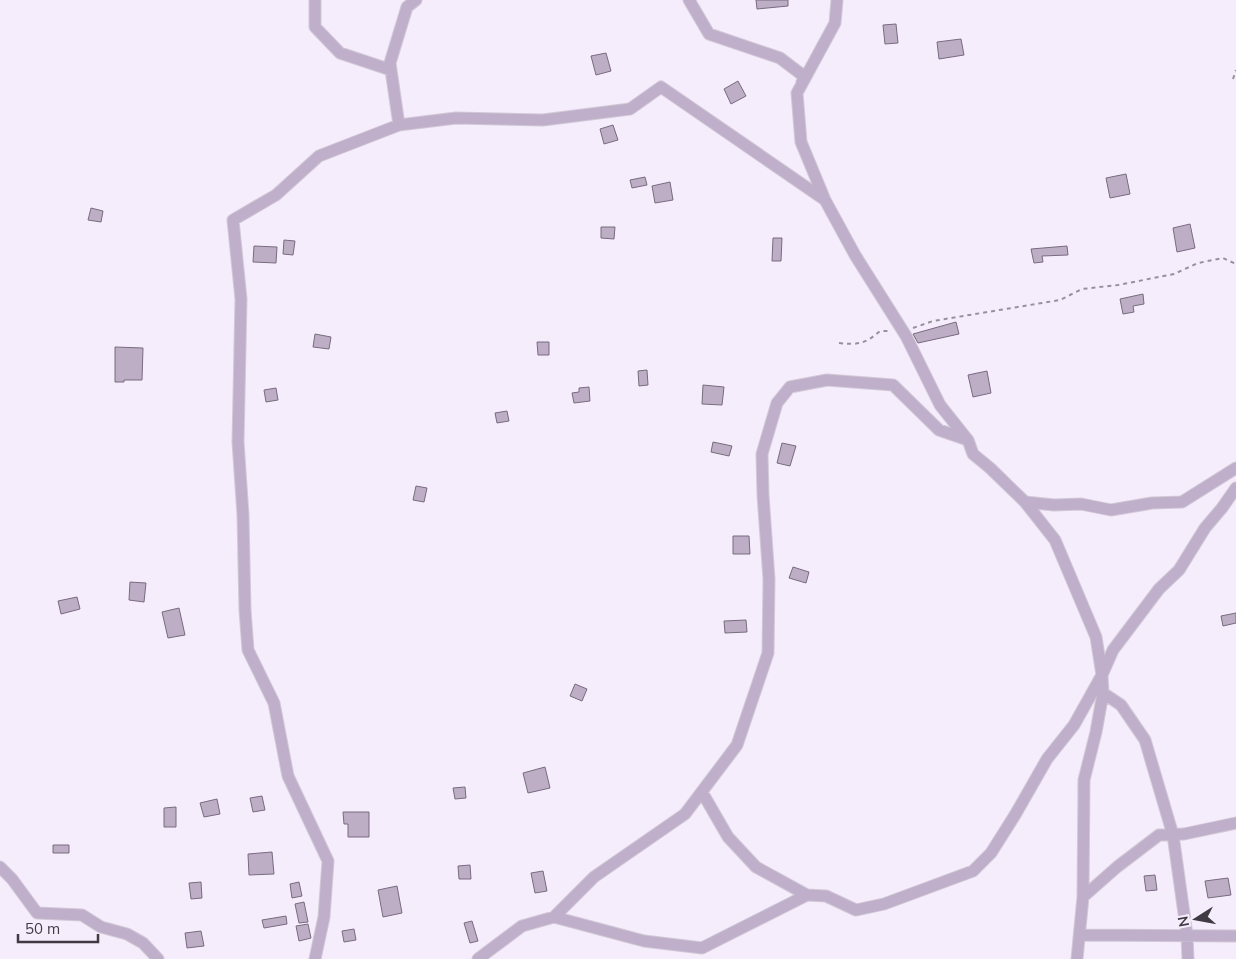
<svg xmlns="http://www.w3.org/2000/svg" width="1236" height="959" font-family="Mulish,sans-serif">
<style>
.building{fill:#bdaec6;stroke:#786b80}
.lines{fill:none;stroke-linecap:round;stroke-linejoin:round}
.minor-casing{stroke:#d2c9d7;stroke-width:13}
.path{stroke:#97909c;stroke-width:2;stroke-dasharray:4 4;stroke-linecap:butt}
.minor{stroke:#bfafca;stroke-width:11}
</style>
<rect width="100%" height="100%" fill="#f6edfc"/>
<path class="building" d="M756 0H788V6L757 9Z
M896 24 898 43 885 44 883 25Z
M961 39 964 55 939 59 937 42Z
M606 53 611 71 596 75 591 56Z
M738 81 746 96 731 104 724 89Z
M613 125 618 140 604 144 600 129Z
M1126 174 1130 194 1110 198 1106 178Z
M645 177 647 185 632 188 630 180Z
M670 182 673 200 655 203 652 186Z
M91 208 103 211 101 222 88 220Z
M1190 224 1195 248 1177 252 1173 228Z
M601 227H615L614 239 601 238Z
M773 238H782L781 261H772Z
M284 240 295 241 293 255 283 254Z
M254 246 277 247 276 263 253 262Z
M1067 246 1068 255 1042 256 1043 262 1034 263 1031 249Z
M1143 294 1144 304 1133 306 1134 312 1123 314 1120 299Z
M956 322 959 334 918 343 913 334Z
M315 334 331 337 329 349 313 347Z
M537 342H549V355H538Z
M115 347 143 348 142 380H124V382H115Z
M647 370 648 385 639 386 638 371Z
M987 371 991 393 973 397 968 375Z
M703 385 724 387 722 405 702 404Z
M589 387 590 401 574 403 572 393 579 392V388Z
M276 388 278 400 266 402 264 390Z
M507 411 509 421 497 423 495 413Z
M713 442 732 446 729 456 711 452Z
M782 443 796 446 790 466 777 463Z
M416 486 427 488 424 502 413 500Z
M733 536H749L750 554H733Z
M793 567 809 572 806 583 789 578Z
M130 582 146 583 144 602 129 600Z
M77 597 80 609 61 614 58 601Z
M179 608 185 635 168 638 162 612Z
M1236 613V623L1223 626 1221 616Z
M746 620 747 632 725 633 724 621Z
M575 684 587 689 582 701 570 696Z
M545 767 550 788 528 793 523 773Z
M465 787 466 798 455 799 453 788Z
M262 796 265 810 253 812 250 798Z
M217 799 220 814 204 817 200 803Z
M176 807V827H164V808Z
M343 812H369V837H348V824H344Z
M53 845H69V853H53Z
M272 852 274 874 249 875 248 854Z
M470 865 471 879H459L458 866Z
M543 871 547 891 535 893 531 873Z
M1155 875 1157 890 1146 891 1144 876Z
M1228 878 1231 895 1208 898 1205 881Z
M201 882 202 898 191 899 189 883Z
M299 882 302 896 292 898 290 884Z
M397 886 402 913 383 917 378 890Z
M304 902 308 922 299 923 295 904Z
M286 916 287 924 264 928 262 920Z
M472 921 478 941 470 943 464 923Z
M308 924 311 938 299 941 296 926Z
M354 929 356 940 344 942 342 931Z
M201 931 204 946 187 948 185 933Z"/>
<g class="lines">
<g class="minor-casing">
<path id="minor" d="M315 0V27L340 53 391 70
M689 0 709 34 780 58 805 77 802 82
M837 0 835 23 797 93 801 142 825 200 855 255 906 336 940 405 967 439
M399 125 390 63 407 7 416 0
M1025 502 1054 505 1081 504 1111 510 1152 503 1182 502 1236 468
M1103 693 1121 705 1145 740 1173 835 1187 935 1188 959
M702 792 728 837 756 867 807 895
M0 867 12 879 37 913 82 915 101 927 127 934 143 943 158 959
M1083 897 1117 867 1159 835 1184 834 1236 823
M1080 935 1236 936
M315 959 324 917 328 861 288 776 274 703 248 650 245 610 243 515 238 442 241 299 233 220 276 195 319 156 399 125 456 118 543 120 630 109 661 87 825 200
M478 959 522 926 554 917 644 941 702 948 807 895 826 896 856 910 884 904 973 871 991 853 1015 815 1047 759 1074 725 1102 675 1096 637 1055 540 1025 502 990 468 973 454 968 440 939 430 893 385 827 380 790 387 777 403 762 454 763 495 769 579 768 653 737 745 685 814 594 877 554 917
M1077 959 1083 897 1084 780 1096 732 1103 693 1102 675 1113 650 1159 589 1179 570 1205 528 1222 508 1236 488"/>
</g>
<path class="path" d="M1233 79 1236 70
M913 328 933 321 1060 300 1082 289 1118 285 1174 274 1198 263 1223 258 1236 264
M839 343C858 345 865 344 880 331H889"/>
<use href="#minor" class="minor"/>
</g>
<g transform="translate(1196 919) rotate(259)" stroke="#f6edfc" stroke-width="4" paint-order="stroke">
<path d="M0-4L9 19L0 12L-9 19Z" fill="#403a43"/>
<text y="-8" font-size="14" font-weight="bold" text-anchor="middle" fill="#403a43">N</text>
</g>
<path d="M18 934v8h80v-8" fill="none" stroke="#403a43" stroke-width="2.5"/>
<text x="25" y="934" font-size="15" fill="#403a43" stroke="#f6edfc" stroke-width="4" paint-order="stroke">50 m</text>
</svg>
